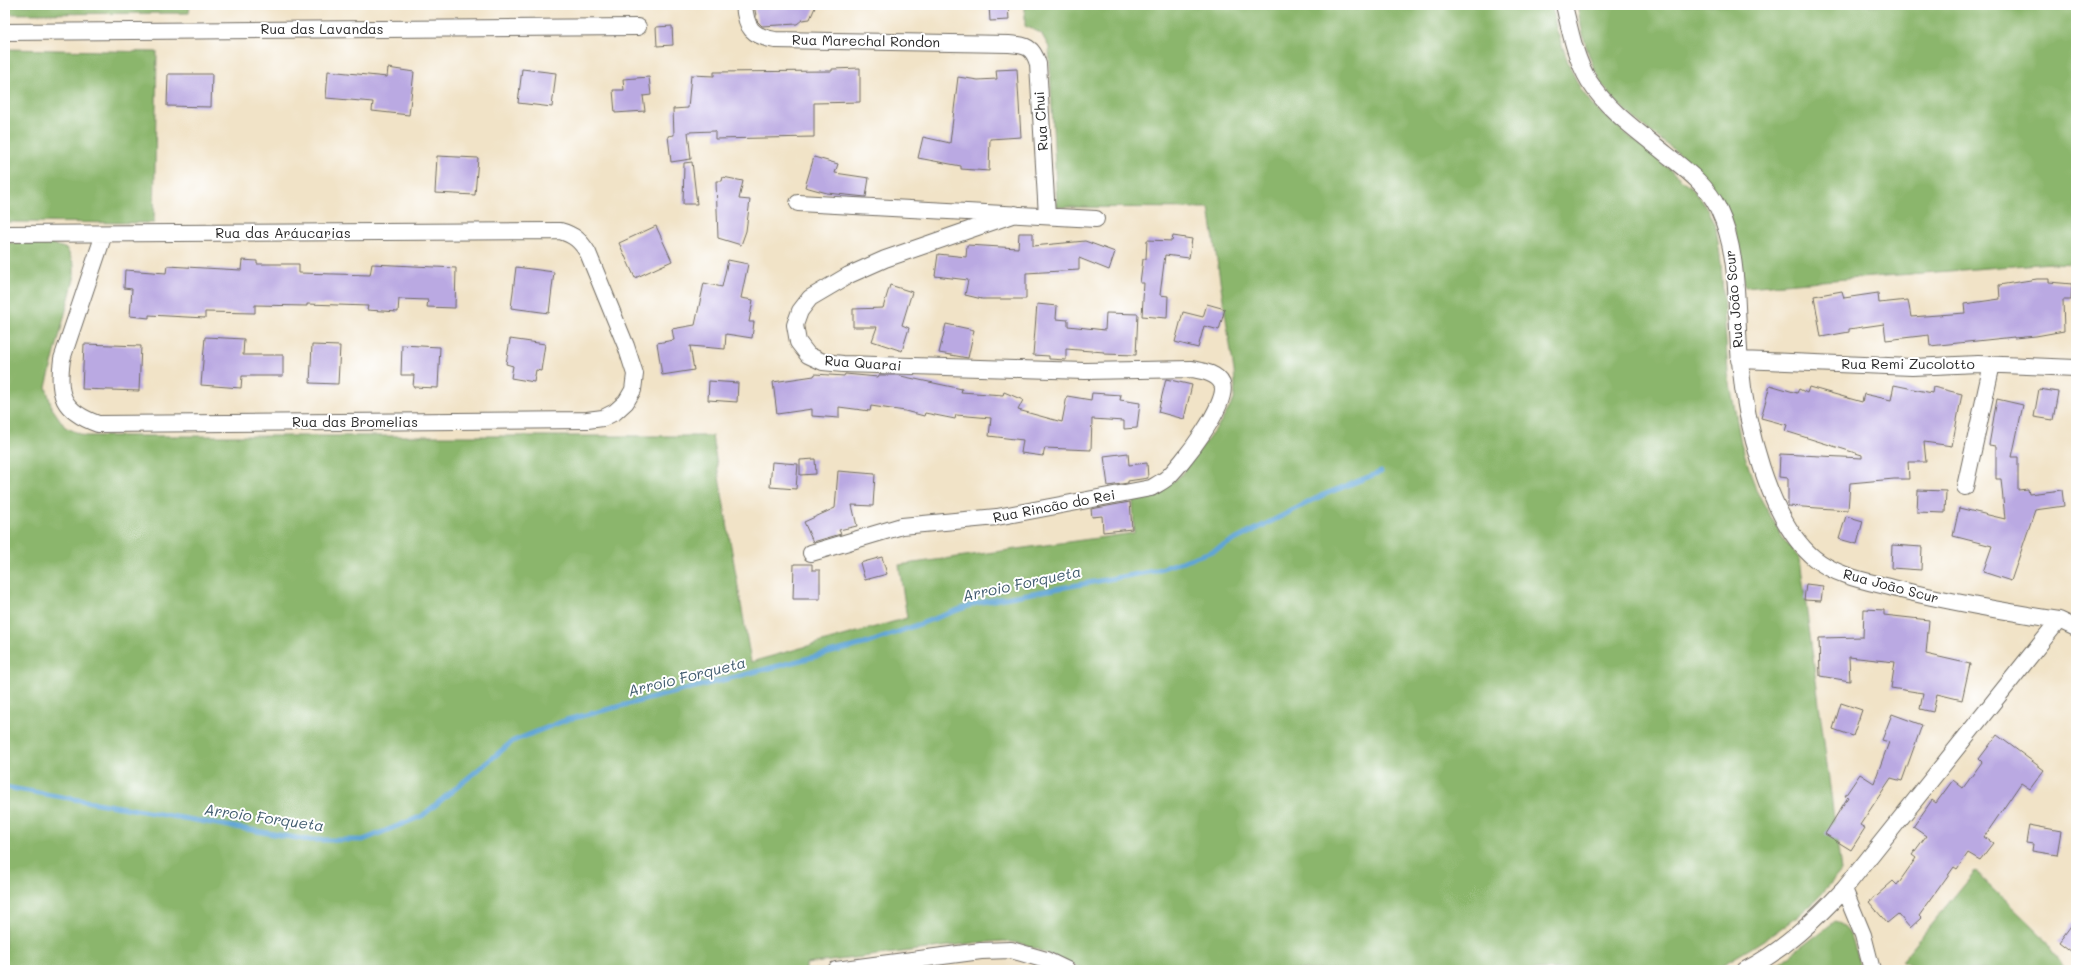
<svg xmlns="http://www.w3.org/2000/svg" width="2081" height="975" font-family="Mali,sans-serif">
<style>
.forest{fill:#8bb66c;stroke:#5b704c}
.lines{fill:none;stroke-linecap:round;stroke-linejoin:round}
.stream{stroke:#61a5d6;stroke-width:5}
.building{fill:#baa9e2}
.minor-casing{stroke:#706b62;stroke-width:18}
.minor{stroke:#fff;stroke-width:16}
.labels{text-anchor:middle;stroke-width:4;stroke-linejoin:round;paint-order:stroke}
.street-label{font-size:14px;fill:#2b2b2b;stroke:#fff}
.water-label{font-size:15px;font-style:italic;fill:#415c6f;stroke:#fff}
</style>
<rect width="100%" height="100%" fill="#fff"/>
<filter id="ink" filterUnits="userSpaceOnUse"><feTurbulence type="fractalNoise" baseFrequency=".025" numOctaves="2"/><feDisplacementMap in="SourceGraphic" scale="8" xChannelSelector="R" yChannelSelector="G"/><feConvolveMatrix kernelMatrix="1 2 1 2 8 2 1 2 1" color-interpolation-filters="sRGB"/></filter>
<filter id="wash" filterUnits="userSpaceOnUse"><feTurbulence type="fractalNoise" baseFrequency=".012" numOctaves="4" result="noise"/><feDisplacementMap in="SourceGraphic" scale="16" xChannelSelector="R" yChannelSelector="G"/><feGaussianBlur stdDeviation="0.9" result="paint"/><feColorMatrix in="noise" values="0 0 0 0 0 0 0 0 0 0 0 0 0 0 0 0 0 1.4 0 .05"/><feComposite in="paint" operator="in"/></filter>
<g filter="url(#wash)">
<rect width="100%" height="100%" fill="#f1e3c7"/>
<path class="forest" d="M5 5H190L189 13 5 14Z
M1025 5H1552L1556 28 1569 65 1580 88 1594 107 1693 189 1707 209 1716 228 1721 263 1728 373 1741 443 1756 490 1783 538 1800 559 1841 871C1833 880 1825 891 1817 899 1786 928 1749 950 1713 970H1086L1024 944 1004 941 974 943 806 964V970H5V243H50L67 249 74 265V279L46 387 52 408 65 427 85 436H712L751 662 907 618 899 565 1134 533 1133 501 1156 494 1179 477 1221 422 1234 400 1235 385 1234 371 1209 208 1057 207 1049 47 1041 33 1025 26Z
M1577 5H2076V264L2051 263 1745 287C1740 261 1738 229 1725 205 1699 159 1647 136 1613 98 1590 73 1583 37 1577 5Z
M5 49 157 52 154 223 5 222Z
M1975 871 2041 935 2066 970H1926L1901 961Z
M1834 922C1855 925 1855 953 1859 970H1771Z"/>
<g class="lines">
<path class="stream" d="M5 787 308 840H363L422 816 513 741 566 720 868 643 977 603 1154 571 1213 551 1323 495 1381 472"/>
</g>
<g id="blocks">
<path class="building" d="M754 5H816L810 19 802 20 797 24 762 26 757 21Z
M989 5H1008L1009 20 990 21Z
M672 26 673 45 657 46 656 27Z
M388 68 414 72 409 115 372 111 373 102 326 98 328 71 387 77Z
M860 68V102L814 103V137L715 139V131L688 132 691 159 671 162 668 136 674 135 673 109 688 108 691 75 714 76V72L832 71V69Z
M522 69 556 73 552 107 518 103Z
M1017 69 1021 137 990 139 989 171 961 169V166L918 158 923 137 950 143 958 77 978 80 997 79 996 70Z
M168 74H212L211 107 167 106Z
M649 77 651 95 643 96 645 111 615 113 613 90H624L623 79Z
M437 156 478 158 475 195 435 193Z
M814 157 838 164 835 173 869 178 866 197 827 193 805 187Z
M692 162 697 204H683L684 163Z
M723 177 743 181 739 199 750 200 746 231 741 245 718 238 716 181H722Z
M656 226 672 261 635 278 619 243Z
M1019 233H1033V246L1085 241 1115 252 1109 270 1079 258V270L1026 273V299H982L965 295 968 280 935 276 938 254 966 257 967 245 1018 248Z
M1173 236 1192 239 1189 258 1165 255 1160 295 1168 296 1167 318 1142 316 1144 283H1140L1143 259H1146L1147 240 1172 241Z
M242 260 257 261V264H299V273L370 275 372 264 456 268 455 308 427 307 428 300 399 299 398 312 367 310 368 306 307 304V306L255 305V313L205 312V318L149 315V318L130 316 132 289 124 288 125 270 166 273 167 266 241 270Z
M728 260 748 264 741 298 753 300 749 322H754L752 338 726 334 725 349 690 346 694 370 662 375 657 343 674 340 672 329 695 325 704 283 722 287Z
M516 267 554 272 549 313 511 308Z
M2037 279H2049V282L2072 284 2071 300H2063L2064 331 2036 336 2014 338V337L1930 346 1929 335 1886 340 1884 324 1849 329V332L1821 337 1814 296 1842 291 1844 298 1878 293 1879 303 1908 300 1911 317 1965 313 1964 304 2000 299 1999 285Z
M890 285 912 292 902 325 909 328 902 351 872 341 877 327H853V309L883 308Z
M1037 304 1057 306 1056 319 1068 320V326L1105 330 1106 313 1138 314 1136 355 1104 354V352L1066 349V360L1049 359V356L1033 355Z
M1207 304 1225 309 1219 330 1204 326 1198 348 1175 342 1183 312 1203 317Z
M946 324 974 330 968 358 939 353Z
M205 337 244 339 243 355H283V376H242L241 388 201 385Z
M510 339 545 344 541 371 536 370 534 382 511 378 513 366 506 364Z
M84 344 141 346 139 391 82 389Z
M312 345 340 346 338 384 310 383Z
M402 345 440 347 438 388 413 387 414 375H401Z
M815 374 844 376 845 374 878 377 879 375H896L962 389 961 392 1003 395 1004 392 1023 400 1018 410 1062 422 1067 396 1091 400 1092 393 1121 395 1120 400 1140 403 1137 428 1124 429V421L1092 419 1091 450 1045 448 1043 456 1021 453 1023 440 989 436 991 418 956 415 955 419 925 413 924 416 905 411 871 406 870 411 839 407V418L812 416V409L777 414 773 382 814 376Z
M1166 379 1192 385 1184 419 1158 412Z
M709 381 738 383 737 402 708 400Z
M1770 385 1797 393 1799 389 1807 393 1809 387 1862 402 1864 394 1891 400 1894 385 1932 393 1933 387 1962 394 1952 446 1924 442 1926 462H1908L1909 479H1894L1850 483 1848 510 1788 506V478L1779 477 1780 454 1862 458V455L1785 431 1787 425 1761 418Z
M2039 389 2058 392 2053 420 2034 417Z
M1997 399 2023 405 2012 457H2018V490L2028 489 2029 494 2062 490 2064 506 2035 510 2011 581 1983 572 1992 546 1953 536 1959 508 2005 519 2001 479H1996V446L1989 445Z
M1128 453 1129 465 1147 463 1148 478 1128 481V483L1108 486 1104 456Z
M815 459 816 474 800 475V460Z
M772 462 798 464 796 489 770 487Z
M838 471 875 474 873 506 852 505 857 526 839 530 841 534 813 542 804 522 835 508Z
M1918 490 1946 491 1945 513 1917 512Z
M1130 502 1132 529 1103 532 1102 516 1092 517 1091 509Z
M1846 516 1863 521 1857 544 1839 539Z
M1892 545 1922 547 1921 570 1891 568Z
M882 557 887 574 865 580 860 563Z
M794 564H812V570H820V599H793Z
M1806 584 1823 586 1821 601 1804 600Z
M1864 609 1884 610V615L1929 620 1926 654 1970 664 1962 700 1937 694 1933 712 1920 709 1923 693 1891 688 1895 662 1849 657 1850 681 1820 676 1819 638 1863 637Z
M1841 703 1862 710 1853 736 1833 729Z
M1892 714 1922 725 1902 781 1891 778 1860 825 1865 828 1851 850 1825 834 1848 797 1845 796 1860 774 1874 783 1889 742 1882 740Z
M1997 735 2044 770 2030 789 2021 783 1984 837 1993 843 1980 860 1968 853 1957 869 1954 867 1919 916 1921 918 1910 928 1898 914 1887 923 1869 902 1893 881 1897 885 1916 858 1912 855 1926 836 1913 827 1932 800 1936 803 1953 780 1963 788 1982 762 1979 759Z
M2029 825 2061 831 2057 855 2032 851 2033 844 2026 843Z
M2076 919V955L2059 942Z"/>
</g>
</g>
<g filter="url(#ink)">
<use href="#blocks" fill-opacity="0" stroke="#706b62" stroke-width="1"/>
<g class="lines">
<g class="minor-casing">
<path id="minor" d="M744 5C746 28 752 36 775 40L1009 44C1026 45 1033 47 1038 64L1047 216
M1564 5C1570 30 1575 58 1589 81 1608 111 1639 132 1666 154 1686 170 1707 185 1718 208 1741 256 1735 311 1740 362 1745 419 1768 520 1814 558 1836 576 1866 581 1893 588 1948 602 2002 611 2059 620L1844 889C1815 920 1784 950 1745 970
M5 32 638 27
M798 203 1096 219
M5 234 560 231C574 235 580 240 588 253L626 346 635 374 633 390 626 402 615 412 603 418 587 420 98 424C62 411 57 395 62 359L104 234
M1739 360 1912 367 1978 364 2076 368
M1965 487 1992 364
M811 553 902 526 997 517 1151 488C1156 485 1162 482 1167 478 1181 465 1230 403 1222 384 1217 373 1202 371 1192 369L1085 371 843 364 823 362 808 355 798 342 795 325 800 311 810 298 849 275 885 259 1015 214
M2059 620 2076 628
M1844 889 1863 935 1872 970
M836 970 981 951 1011 950 1046 960 1067 970"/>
</g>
<use href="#minor" class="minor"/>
</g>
</g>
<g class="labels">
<g class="street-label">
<text x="322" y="34">Rua das Lavandas</text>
<text transform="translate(866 41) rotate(1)" y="5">Rua Marechal Rondon</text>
<text transform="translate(1041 121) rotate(-94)" y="5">Rua Chui</text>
<text x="283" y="238">Rua das Aráucarias</text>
<text transform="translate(1734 299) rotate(-95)" y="5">Rua João Scur</text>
<text transform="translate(863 363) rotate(4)" y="5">Rua Quarai</text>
<text x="1908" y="369">Rua Remi Zucolotto</text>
<text x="355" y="427">Rua das Bromelias</text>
<text transform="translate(1054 506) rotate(-11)" y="5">Rua Rincão do Rei</text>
<text transform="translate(1891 586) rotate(15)" y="5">Rua João Scur</text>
</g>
<g class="water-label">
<text transform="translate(1022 584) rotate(-12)" y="5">Arroio Forqueta</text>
<text transform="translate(687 677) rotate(-14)" y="5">Arroio Forqueta</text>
<text transform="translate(264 818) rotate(8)" y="5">Arroio Forqueta</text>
</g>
</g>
<rect width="2081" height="975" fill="none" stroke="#fff" stroke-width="20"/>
</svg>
